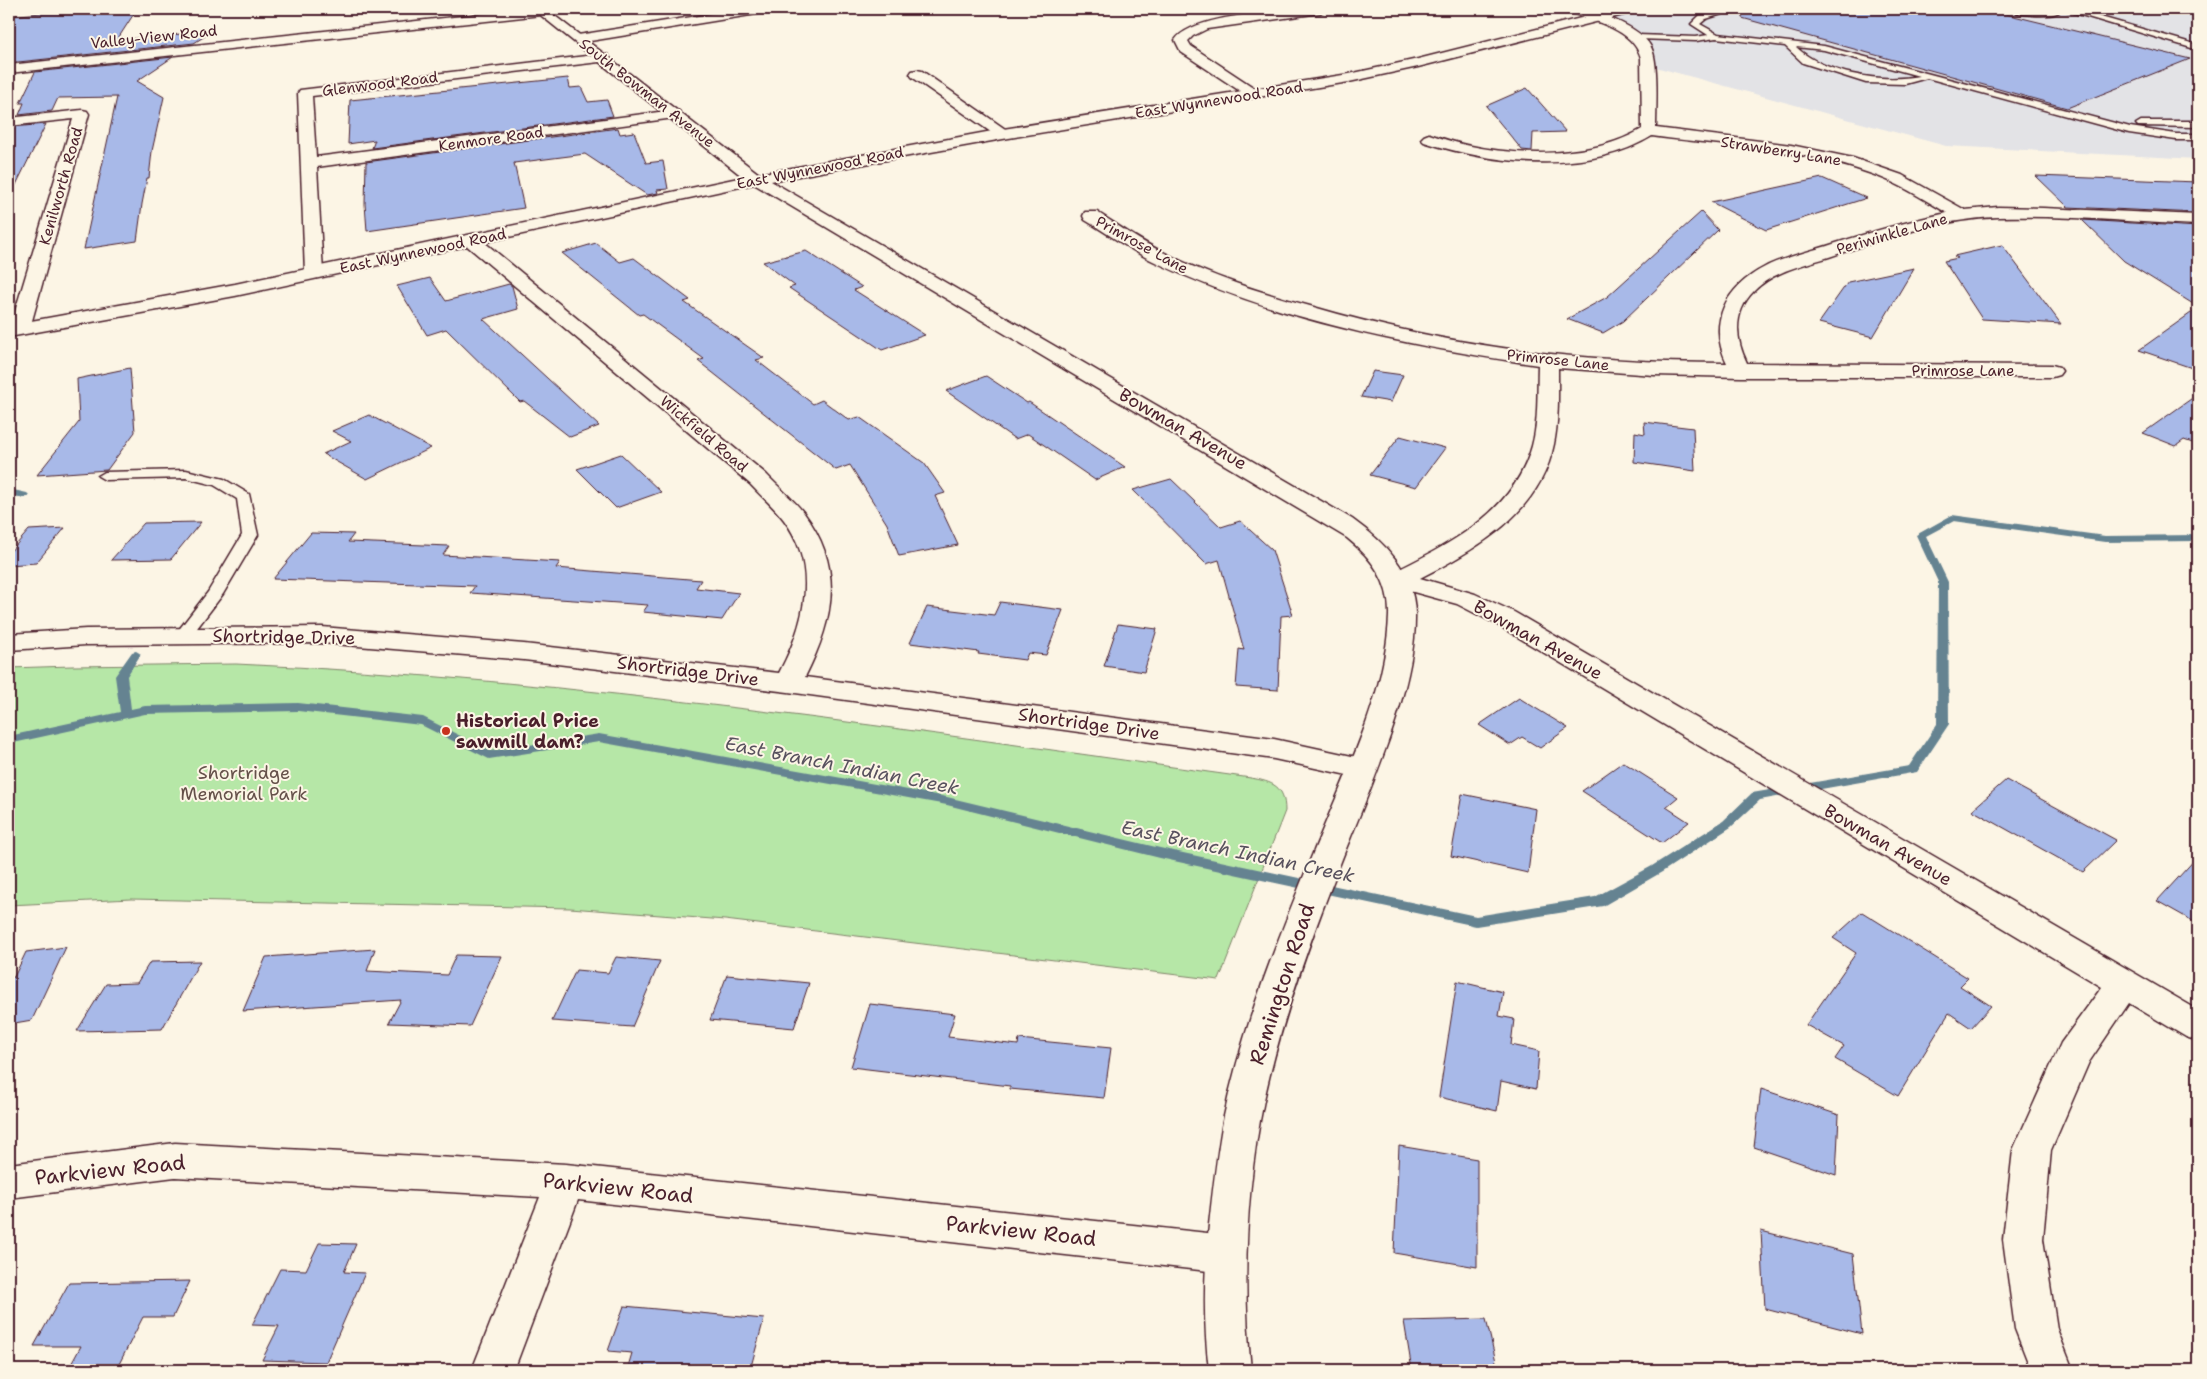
<svg xmlns="http://www.w3.org/2000/svg" width="2207" height="1379" font-family="'Shantell Sans',sans-serif">
<style>
.built{fill:#e3e3e6}
.green{fill:#b6e7a7;stroke:#808369}
.lines{fill:none;stroke-linecap:round;stroke-linejoin:round}
.stream{fill:#658391;fill-rule:evenodd}
.building{fill:#a8b9e8;stroke:#4a1f2b}
.service-casing{stroke:#4a1f2b;stroke-width:3}
.minor-casing{stroke:#4a1f2b;stroke-width:3}
.tertiary-casing{stroke:#4a1f2b;stroke-width:3}
.service{fill:#fcf5e5;fill-rule:evenodd}
.minor{fill:#fcf5e5;fill-rule:evenodd}
.tertiary{fill:#fcf5e5;fill-rule:evenodd}
.poi-dot{fill:#c8321e;stroke:#fcf5e5;stroke-width:2}
.labels{text-anchor:middle;stroke-width:4;stroke-linejoin:round;paint-order:stroke}
.far-street-label{font-size:15px;fill:#4a1f2b;stroke:#fcf5e5}
.street-label{font-size:18px;fill:#4a1f2b;stroke:#fcf5e5}
.poi-label{font-size:18px;font-weight:bold;fill:#4a1f2b;stroke:#fcf5e5;text-anchor:start}
.park-label{font-size:18px;fill:#65514a;stroke:#fcf5e5}
.water-label{font-size:19px;font-style:italic;fill:#58515e;stroke:#fcf5e5}
.near-street-label{font-size:21px;fill:#4a1f2b;stroke:#fcf5e5}
</style>
<rect width="100%" height="100%" fill="#fcf5e5"/>
<filter id="ink" filterUnits="userSpaceOnUse"><feTurbulence type="fractalNoise" baseFrequency=".02" numOctaves="2"/><feDisplacementMap in="SourceGraphic" scale="10" xChannelSelector="R" yChannelSelector="G"/><feConvolveMatrix kernelMatrix="1 2 1 2 8 2 1 2 1" color-interpolation-filters="sRGB"/></filter>
<g filter="url(#ink)">
<path class="built" d="M1631 9H2198V159L1946 146 1648 65 1643 42 1595 18Z"/>
<path class="green" d="M236 664C577 679 914 731 1251 778 1273 782 1285 786 1285 811L1219 980 725 920 570 908 131 899 9 905V668L72 666Z"/>
<g class="lines">
<path class="stream" d="M9 489 27 493 29 495 24 498 9 495Z
M1952 515 2105 536 2198 535V541L2105 542 1954 521 1926 536 1948 582 1949 724 1917 772 1760 800 1731 827 1662 872 1603 906 1476 926 1160 858 947 805 599 742 489 759 421 725 298 711 145 714 9 744V736L120 712 115 676 132 652 136 651 141 654 127 676 131 709 145 706 298 703 423 717 490 751 599 734 947 797 1160 848 1476 916 1595 897 1652 866 1723 821 1752 793 1909 766 1937 724 1938 582 1916 535Z"/>
</g>
<path class="building" d="M84 9H137L117 40 213 31 194 43 9 63V16Z
M1743 9H1985L2190 59 2067 108 1742 18Z
M173 57 137 81 164 97 152 151 149 178H147L142 204 137 241 84 249 117 97 58 98 52 111 19 115 24 103H20L35 72Z
M568 78 570 88 581 87 588 102 607 100 613 116 372 148 375 140 348 144 350 100Z
M1527 88 1566 132 1533 133 1532 151 1522 150 1486 106Z
M46 124 9 199V136L13 127Z
M618 128 620 134 634 132 646 163 663 161 668 189 657 190 658 193 647 195 585 154 514 163 524 208 367 231 365 204 366 162Z
M2036 176 2198 182V213L2068 207Z
M1822 178 1867 198 1766 230 1711 202Z
M1701 212 1718 230 1623 321 1603 333 1567 319 1607 297Z
M2082 220 2198 227V307L2124 261Z
M596 243 620 262 634 258 690 300 684 302 764 358 756 360 813 404 822 400 849 420 859 417 924 463 945 493 935 496 958 545 899 556 887 524 850 465 836 470 698 361 704 359 643 314 639 315 562 253Z
M2002 245 2040 296 2061 324 1982 319 1944 261 1958 258 1954 256Z
M806 251 862 287 854 290 925 335 882 350 789 288 795 286 763 262Z
M1914 268 1873 337 1819 323 1848 282Z
M430 278 446 301 509 284 512 286 518 309 483 319 599 426 570 437 524 401 520 402 446 329 427 335 397 286Z
M2198 308V370L2139 350Z
M130 368 135 432 107 470 37 475 79 422 77 379Z
M1373 371 1403 375 1391 402 1361 397Z
M986 376 1027 403 1029 402 1125 467 1095 480 1028 434 1015 439 946 391Z
M2198 394V445L2184 440 2176 446 2143 433Z
M369 415 431 448 367 479 323 454 351 441 332 431Z
M1644 422 1693 428 1695 471 1634 462 1635 432 1645 434Z
M1400 436 1445 448 1416 487 1370 475Z
M621 454 661 492 616 508 577 469Z
M1171 479 1221 527 1240 521 1272 550 1293 615 1281 616 1278 690 1236 687 1239 649 1244 650 1219 560 1206 564 1133 490Z
M201 522 171 559 111 560 144 523Z
M65 528 36 563 9 565V553L29 530Z
M311 533 354 534 348 542 449 546 443 555 560 562 556 568 701 580 696 588 739 593 722 620 643 612 648 605 470 593 475 586 273 579Z
M1000 602 1063 610 1046 655 1028 653 1025 660 978 654 979 652 910 643 927 607 994 615Z
M1118 624 1157 629 1144 672 1104 666Z
M1519 698 1568 728 1540 748 1522 737 1510 745 1479 725Z
M1623 762 1678 797 1666 807 1689 822 1662 843 1582 791Z
M2006 780 2116 840 2083 872 1972 810Z
M1462 794 1536 809 1528 873 1451 856Z
M2198 856V924L2157 901Z
M1862 912 1968 978 1960 986 1991 1006 1971 1028 1949 1013 1898 1096 1835 1059 1844 1046 1806 1025 1856 953 1833 938Z
M66 947 32 1020 9 1024V978L14 977 26 952Z
M375 949 367 971 447 975 456 955 502 956 470 1026 389 1023 401 1000 243 1011 266 957Z
M616 957 660 961 632 1027 552 1021 576 970 608 973Z
M200 961 162 1029 77 1031 106 984 137 983 150 962Z
M727 975 809 983 794 1028 710 1020Z
M1457 981 1503 992 1499 1016 1514 1019 1511 1045 1539 1051 1536 1089 1501 1081 1497 1111 1439 1097Z
M870 1004 955 1014 948 1037 1018 1045 1019 1039 1111 1048 1104 1098 1010 1089V1086L851 1067Z
M1761 1089 1839 1115 1836 1175 1754 1147Z
M1399 1146 1477 1159V1267L1394 1253Z
M1761 1231 1853 1254 1862 1334 1765 1309Z
M319 1243 356 1244 344 1272 365 1273 326 1362 262 1360 279 1326 252 1325 280 1269 306 1270Z
M190 1281 173 1317H143L116 1370H68L81 1346H34L69 1283Z
M624 1306 764 1319 750 1370H627L632 1353 608 1351Z
M1486 1319 1498 1370H1412L1404 1321Z"/>
<g class="lines">
<g class="service-casing">
<path id="service" d="M1726 9H1738L1706 19 1700 24 1718 34 1824 46 2130 127 2176 134H2198V140H2176L2129 133 1927 78 1905 84 1866 83 1803 63 1785 46 1716 38 1696 41 1638 39 1634 37 1638 35 1696 37 1708 35 1691 24 1700 15ZM1796 47 1824 50 1919 76C1880 83 1825 74 1796 47Z
M2007 9 2037 11 2059 9V12C2050 18 2016 15 2007 9Z
M2061 9H2073L2198 45V50Z
M2141 121H2198V127L2138 126 2136 124Z
M186 470 224 479 249 494 258 535 223 594 188 640H176L174 636 208 592 242 535 237 499 214 485 186 478 105 480 98 476 105 472Z"/>
</g>
<g class="minor-casing">
<path id="minor" d="M528 9H546L547 11 541 15 9 73V65Z
M742 9H769L763 13 578 43 572 39 578 35Z
M1297 9H1326L1320 13 1207 29 1193 36 1188 41 1191 46 1259 91 1261 94 1259 97H1249L1181 52 1175 40C1192 16 1267 13 1297 9Z
M1567 9C1584 8 1599 13 1615 20 1629 26 1644 34 1651 47 1659 62 1656 109 1656 128L1791 145 1853 158 1902 175 1965 210 1998 207 2043 208 2198 215V225C2133 222 2062 215 1998 217 1939 219 1884 239 1829 257 1804 265 1773 271 1754 291 1733 312 1735 338 1747 363L2052 365 2059 367 2062 371 2059 375 2052 377H1741L1654 375 1558 368C1558 393 1559 419 1554 444 1540 513 1477 549 1420 578L1475 594 1514 612 2198 1010V1041L2186 1037 2129 1003 2089 1062 2051 1150 2043 1239 2057 1329 2073 1370H2031L2015 1329 2003 1239 2013 1150 2061 1043 2102 987 1496 624 1457 604 1388 585 1384 580 1388 575C1447 545 1513 515 1532 446 1539 420 1537 392 1538 365 1407 346 1273 319 1153 261 1130 250 1107 233 1085 220L1083 216 1085 212H1097C1119 226 1141 242 1165 253 1211 277 1260 292 1310 306 1450 347 1582 363 1727 363 1707 322 1726 287 1765 267 1784 257 1812 251 1833 244 1871 232 1908 221 1947 213 1922 198 1897 182 1869 173 1800 148 1724 146 1652 136 1587 176 1492 164 1424 142L1421 139 1424 136 1429 134C1441 138 1453 142 1466 145 1520 157 1594 158 1642 129L1641 58C1633 29 1594 21 1569 12Z
M603 54 608 55 610 58 608 61 312 96 316 157 674 110 679 111 681 114 679 117 674 118 317 167 323 273 320 277 314 278 308 277 305 273 298 93 300 90Z
M917 70 922 71 1008 131 1011 134 1008 137H998L912 77 910 74 912 71Z
M82 110 87 111 89 114 30 328 27 332 20 334 13 332 10 328 73 119 9 126V118Z
M472 236 478 237 766 474C778 487 793 499 804 513 845 568 834 620 805 677L1274 739 1361 758 1371 761 1376 768 1371 775 1361 778 1274 759 788 692 524 660 322 643 86 645 9 650V634L86 629 322 627 524 644 779 673C804 626 820 568 784 520 774 507 761 496 750 484L466 245 463 241 466 237Z
M175 1143 566 1164 1226 1235 1240 1241 1246 1254 1240 1267 1226 1273 578 1200 514 1370H472L540 1197 175 1177 9 1198V1164Z"/>
</g>
<g class="tertiary-casing">
<path id="tertiary" d="M533 9H546L759 174 1003 129 1349 74 1418 59 1617 9H1637L1635 12 1418 67 1349 82 1003 139 771 181 1352 519C1384 542 1414 571 1415 613 1417 692 1365 798 1337 872 1308 946 1281 1022 1264 1100 1246 1188 1242 1281 1251 1370H1209C1203 1321 1204 1274 1209 1225 1213 1189 1217 1152 1224 1116 1243 1025 1278 939 1313 853 1343 778 1386 698 1389 616 1390 582 1372 558 1347 538L754 184 235 296 9 337V325L235 284 743 177Z"/>
</g>
<use href="#service" class="service"/>
<use href="#minor" class="minor"/>
<use href="#tertiary" class="tertiary"/>
</g>
</g>
<circle class="poi-dot" cx="446" cy="731" r="5"/>
<g class="labels">
<g class="far-street-label">
<text transform="translate(154 37) rotate(-6)" y="5">Valley-View Road</text>
<text transform="translate(380 84) rotate(-7)" y="5">Glenwood Road</text>
<text transform="translate(647 93) rotate(38)" y="5">South Bowman Avenue</text>
<text transform="translate(1219 100) rotate(-9)" y="5">East Wynnewood Road</text>
<text transform="translate(491 139) rotate(-8)" y="5">Kenmore Road</text>
<text transform="translate(1781 151) rotate(9)" y="5">Strawberry Lane</text>
<text transform="translate(820 168) rotate(-11)" y="5">East Wynnewood Road</text>
<text transform="translate(61 186) rotate(-74)" y="5">Kenilworth Road</text>
<text transform="translate(1892 234) rotate(-16)" y="5">Periwinkle Lane</text>
<text transform="translate(1142 245) rotate(29)" y="5">Primrose Lane</text>
<text transform="translate(423 251) rotate(-12)" y="5">East Wynnewood Road</text>
<text transform="translate(1558 360) rotate(6)" y="5">Primrose Lane</text>
<text x="1963" y="376">Primrose Lane</text>
<text transform="translate(704 434) rotate(40)" y="5">Wickfield Road</text>
</g>
<g class="street-label">
<text transform="translate(1183 429) rotate(30)" y="6">Bowman Avenue</text>
<text transform="translate(284 637) rotate(1)" y="6">Shortridge Drive</text>
<text transform="translate(1538 640) rotate(29)" y="6">Bowman Avenue</text>
<text transform="translate(688 671) rotate(7)" y="6">Shortridge Drive</text>
<text transform="translate(1089 724) rotate(8)" y="6">Shortridge Drive</text>
<text transform="translate(1888 845) rotate(30)" y="6">Bowman Avenue</text>
</g>
<g class="poi-label">
<text x="456" y="727">Historical Price<tspan x="456" dy="21">sawmill dam?</tspan></text>
</g>
<g class="park-label">
<text x="244" y="779">Shortridge<tspan x="244" dy="21">Memorial Park</tspan></text>
</g>
<g class="water-label">
<text transform="translate(842 765) rotate(11)" y="7">East Branch Indian Creek</text>
<text transform="translate(1238 851) rotate(12)" y="7">East Branch Indian Creek</text>
</g>
<g class="near-street-label">
<text transform="translate(1282 984) rotate(-72)" y="7">Remington Road</text>
<text transform="translate(110 1170) rotate(-6)" y="7">Parkview Road</text>
<text transform="translate(618 1188) rotate(6)" y="7">Parkview Road</text>
<text transform="translate(1021 1231) rotate(6)" y="7">Parkview Road</text>
</g>
</g>
<rect width="2207" height="1379" fill="none" stroke="#fcf5e5" stroke-width="30"/>
<rect x="15" y="15" width="2177" height="1349" fill="none" stroke="#4a1f2b" stroke-width="2" filter="url(#ink)"/>
</svg>
